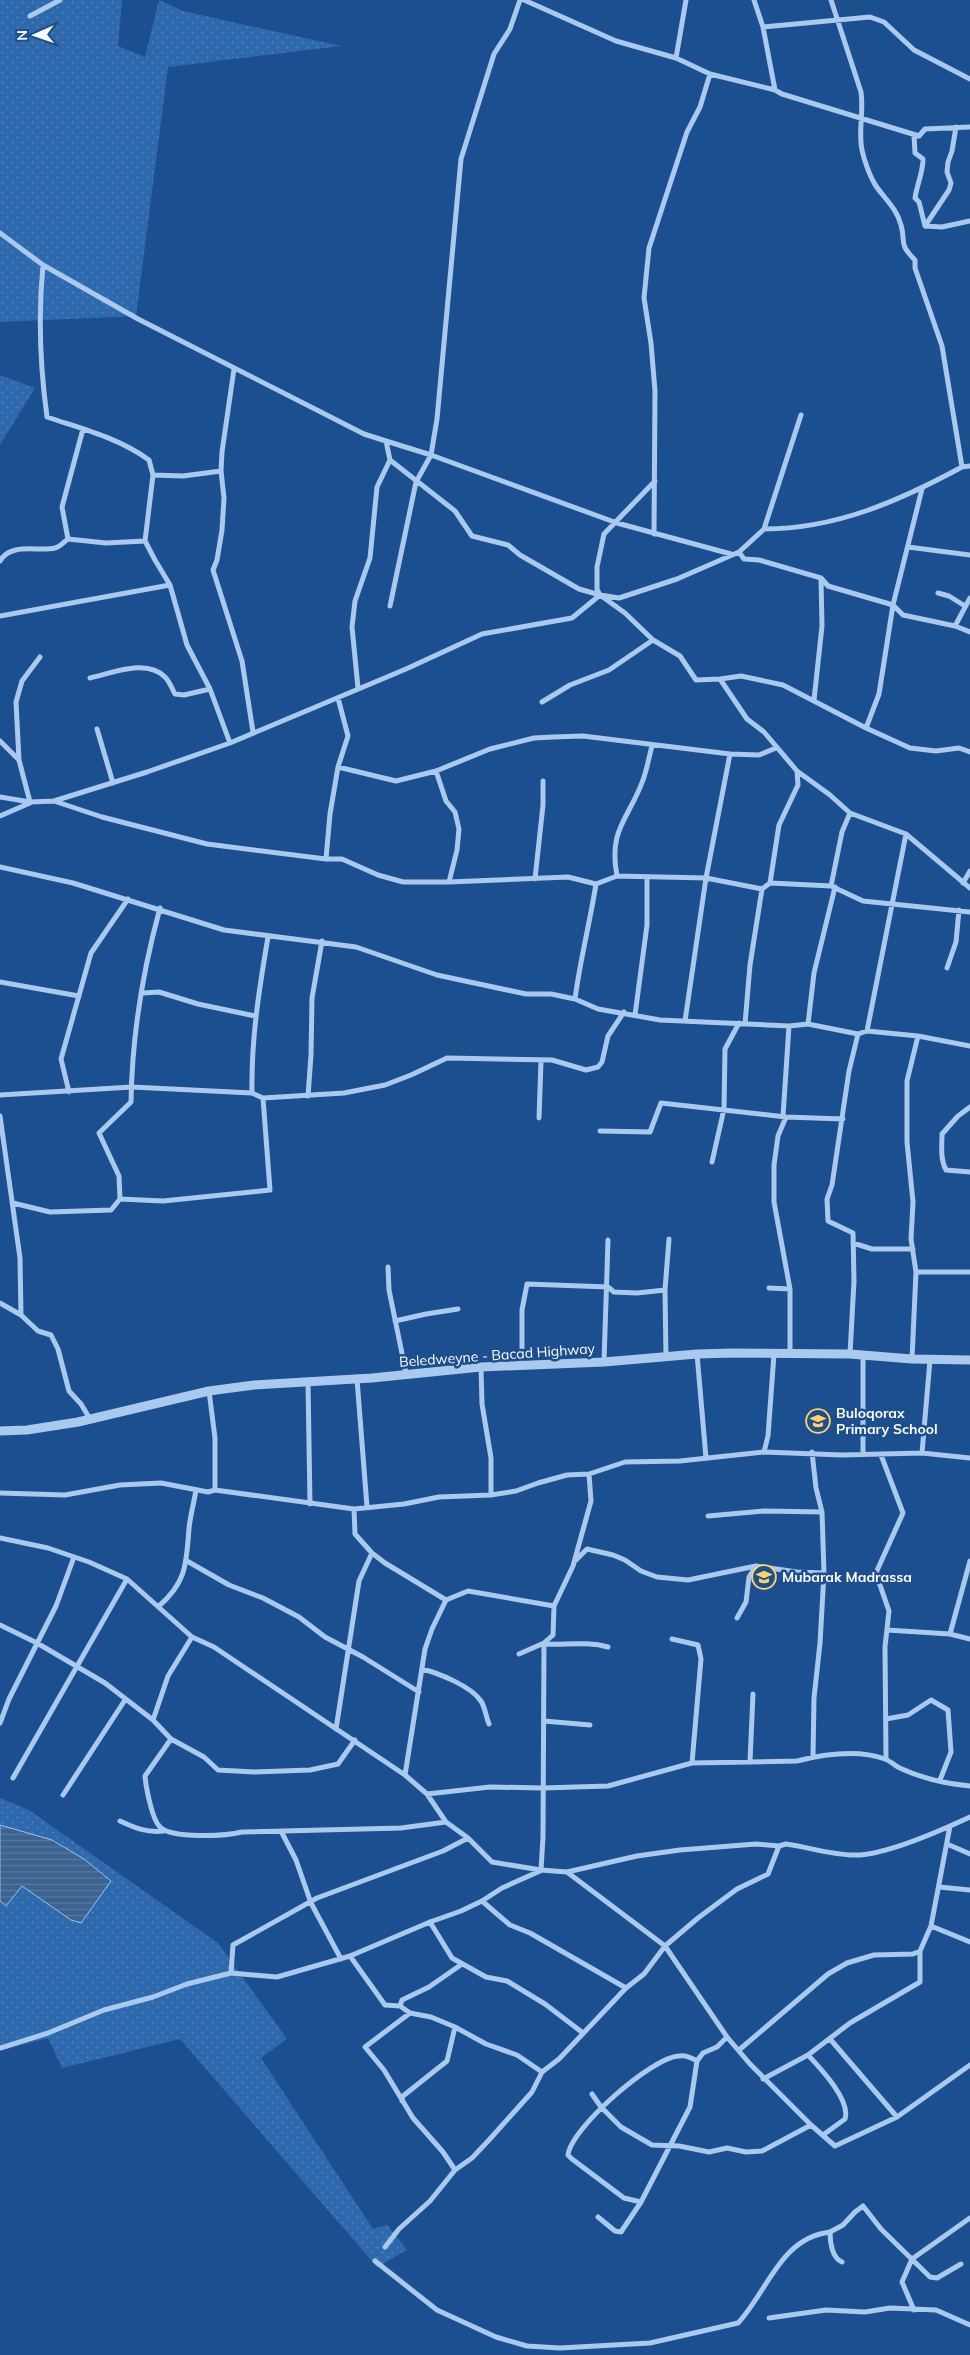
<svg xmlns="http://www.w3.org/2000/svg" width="970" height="2355" font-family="Mulish,sans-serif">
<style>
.grass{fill:url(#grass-dots)}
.water{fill:url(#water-rules);stroke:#9cc4f0}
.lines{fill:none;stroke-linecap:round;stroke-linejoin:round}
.minor{stroke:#a9c9ee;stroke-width:5}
.tertiary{stroke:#a9c9ee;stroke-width:9}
.labels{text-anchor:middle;stroke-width:5;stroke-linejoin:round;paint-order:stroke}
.street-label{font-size:14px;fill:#fff;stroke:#1b4f8f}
.poi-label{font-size:14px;font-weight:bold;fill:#fff;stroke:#1b4f8f;text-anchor:start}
</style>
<defs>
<pattern id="grass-dots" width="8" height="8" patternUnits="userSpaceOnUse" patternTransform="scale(1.25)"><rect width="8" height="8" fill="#2e69ad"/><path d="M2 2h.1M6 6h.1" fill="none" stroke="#4d80b9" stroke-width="1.8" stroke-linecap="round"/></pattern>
<pattern id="water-rules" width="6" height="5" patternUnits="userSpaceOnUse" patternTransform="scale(1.25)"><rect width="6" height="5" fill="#3c6290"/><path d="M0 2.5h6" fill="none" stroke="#597aa1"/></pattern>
</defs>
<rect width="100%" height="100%" fill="#1b4f8f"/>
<path class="grass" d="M0 0H122L118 46 145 57 159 0 183 11 341 46 168 67 136 316 0 322Z
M0 375 35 388 0 445Z
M0 1798 29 1810 218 1943 287 2039 261 2058 373 2229 387 2225 407 2250 377 2267 180 2039 62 2068 48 2038 0 2051V1901L6 1906 22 1886 47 1903 111 1881 84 1859 52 1840 0 1825Z"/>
<path class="water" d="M0 1825 52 1840 84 1859 111 1881 81 1923 71 1920 22 1886 6 1906 0 1901Z"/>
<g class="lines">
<path class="minor" d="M524 0 616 41 676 58 710 74 775 90 782 94 919 136 925 129 970 127
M754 0 763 27 775 90
M831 0 861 92C864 111 858 131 862 150 864 160 870 177 876 186 885 199 897 209 901 225 906 243 898 243 915 260V268L942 346 962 467
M30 16 60 0
M763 27 870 17 884 22 914 50 970 79
M676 58 686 0
M914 135 915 153 923 159C923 173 917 184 915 198L919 202 925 226 942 227 970 221
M925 226 949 190 951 183 947 172 948 162 952 151 956 127
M0 233 43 265 138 319 364 434 386 441 390 460 455 511 472 536 508 545 520 555 579 589 600 595 625 613 653 640 680 656 696 680 720 679 747 719 764 732 797 771 830 795 850 813 906 834 970 888
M43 265C38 316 40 366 47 417 82 429 119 438 149 460L153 475
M234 369 222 452 221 471 224 498 222 530 217 560 213 570 242 661 253 732
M386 441 431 455 617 523 731 554
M764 529 801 415
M654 534 655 391 651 343 644 298 649 248 687 132 700 107 710 74
M68 539 62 507 83 429
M145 541 155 560 170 585 187 645 210 689 230 743
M908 547 970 555
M739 552 744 559 759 560 821 578 828 586 893 605 903 615 955 626 970 632
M0 561C11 542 38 552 55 548 60 547 64 542 68 539L106 543 145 541 153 475 183 476 221 471
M938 593 949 596 965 606
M600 595 597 589V567L604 534 655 481
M390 606 416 482 431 455 437 419 461 159 494 54 510 29 520 0
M0 616 170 585
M955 626 970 598
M90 678C112 673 147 658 165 677 170 682 172 689 175 694L184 695 210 689
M720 679 741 676 783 685 866 728 910 748 936 751 959 748 970 752
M358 688 352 627 355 601 370 558 377 487 390 460
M814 700 822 626 821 579
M542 702 570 685 609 670 653 640
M866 728 879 694 893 605 922 489
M97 729 113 783
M0 741 19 760 30 802
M19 760 16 702 22 681 40 657
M338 767 396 781 436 771 490 749 534 738 553 737 583 736 730 754 759 755 776 748
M436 771 446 801 455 812 459 829 457 850 449 882
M0 797 30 802 54 801 147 772 230 743 406 669 482 634 572 618 600 595 619 598 677 579 739 552 764 529C836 529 899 501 962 467L970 466
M54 801 102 817 207 844 326 859H342L378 875 403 882H449L568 877 596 884 617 876 706 878 762 889 770 883 831 886 863 901 970 912
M0 816 30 803
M326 859 330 814 338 767 348 736 338 698
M0 867 73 883 224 930 356 947 437 975 526 994H551L575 999 598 1009 660 1020 789 1026 808 1024 858 1034 867 1031 918 1036 970 1046
M617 876C608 829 629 819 643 780 647 769 649 757 652 746
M535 879 543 805V781
M770 883 779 825 798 785 797 771
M963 883 970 871
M831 886 842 832 850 813
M947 968 956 942 959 910
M0 982 79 996
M143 993 159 992 198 1004 255 1016
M575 999C580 960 590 922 596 884
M635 1015 647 925V878
M685 1021 706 878 730 754
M745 1024 750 965 762 889
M808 1024 814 973 835 887
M867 1031 906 834
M69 1092 61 1059 91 953 128 899
M252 1093C251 1040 259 990 268 937
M0 1095 132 1087 252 1093 263 1098 344 1093 385 1085 411 1075 447 1058 552 1060 586 1070 598 1067 602 1062 608 1036 624 1012
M308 1096 311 1055 312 998 322 941
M970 1107 958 1116 942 1134C942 1146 940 1159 946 1170L970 1172
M0 1116 20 1258 21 1315
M783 1116 789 1026
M786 1117 778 1136 774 1165V1202L790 1289V1353
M539 1118 541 1061
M600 1131 650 1132 661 1103 786 1117 843 1119
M712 1162 724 1109 725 1049 739 1023
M120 1199 119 1176 99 1133 131 1102C132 1037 143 970 160 908
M13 1203 50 1212 111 1210 120 1199 163 1201 270 1190 263 1098
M853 1243 872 1249H913
M388 1267 389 1290 406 1373
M916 1272H970
M769 1288 790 1289
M665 1290 666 1358
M0 1303 21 1315 38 1331 51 1335 58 1349 69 1391 81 1404 90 1419
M395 1321 426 1314 458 1309
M697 1354 706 1458
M850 1354 854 1281 853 1233 828 1221 827 1199 832 1185 849 1071 858 1034
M863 1356V1453
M912 1359 916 1272 911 1239 913 1202 907 1142V1081L918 1036
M604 1362 608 1240
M522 1366V1310L527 1284 608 1287 614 1292 637 1293 665 1290 669 1239
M481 1367 482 1404 491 1458V1495
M357 1379 367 1507
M308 1382 310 1504
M209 1391 215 1438V1490
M764 1452 768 1436 774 1354
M812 1452 816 1488 822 1512 824 1573 820 1643 814 1698 813 1756
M922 1453 930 1360
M881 1455 903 1513 875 1575 876 1580 880 1585 889 1611 885 1647 886 1759
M0 1493 65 1495 120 1485 161 1483 208 1492 215 1490 354 1509 404 1504 439 1497 491 1495 516 1491 538 1483 567 1475 589 1474 625 1462 680 1461 764 1452 842 1455 922 1453 970 1458
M354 1509 355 1534 372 1553 385 1563 446 1600
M708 1516 764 1511 822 1512
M0 1538 48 1548 89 1562 127 1579 192 1637 214 1647 405 1775 427 1794 446 1822 468 1838 492 1862 541 1870 567 1872 637 1856 680 1850 756 1844 779 1846 786 1844C808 1847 832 1855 854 1855 884 1856 942 1830 970 1817
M576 1560 587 1549 613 1555 625 1560 641 1571 657 1577 688 1580 756 1566 797 1572 824 1573
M187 1561 229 1585 263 1598 299 1617 325 1637 363 1657 419 1692
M159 1606C187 1582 186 1563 189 1529 190 1516 194 1503 196 1490
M737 1618 746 1602 749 1577 756 1566
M0 1625 37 1643 105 1683 153 1720 171 1739 204 1757 218 1770 254 1772 310 1770 338 1764 355 1740
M887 1630 950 1634 970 1639
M950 1634 970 1561
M672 1639 698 1645 701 1659 692 1763
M544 1644C566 1645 587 1641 608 1647
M519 1654 544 1643
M422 1669C438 1673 471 1686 481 1701 485 1707 486 1717 489 1724
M886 1719 908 1715 931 1700 948 1710 951 1752 940 1780
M153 1720 168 1676 192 1637
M544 1721 590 1725
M0 1723 9 1699 56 1606 74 1557
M336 1729 359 1581 372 1553
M171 1739 145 1776C146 1787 152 1820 160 1827 172 1839 226 1836 242 1832L401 1828 446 1822
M750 1761 753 1694
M405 1775 425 1649 432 1629 446 1600 468 1591 554 1606
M13 1778 127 1579
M427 1794 490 1787 543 1788 608 1786 692 1763 797 1761C825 1754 857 1749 885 1759 891 1761 896 1767 902 1769 922 1778 948 1784 970 1786
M63 1795 125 1700
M120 1821C135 1828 147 1833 164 1831
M282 1833 296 1860 311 1903 341 1959
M947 1844 970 1854
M541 1870 543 1837 544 1643 553 1635 554 1606 573 1566 591 1501 589 1474
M567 1872 665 1946 727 2037 750 2064 811 2125 835 2146 897 2117 970 2065
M939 1887 970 1890
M482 1901 510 1925 530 1933 626 1988
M430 1922 452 1958 486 1977 507 1981 545 2004 583 2033
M931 1926 970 1942
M350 1956 385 2005 400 2006 410 2013 431 2017 455 2027 486 2044 517 2055 542 2072
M231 1973 233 1945 317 1898 443 1851 468 1838
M400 2006 402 2000 429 1987 462 1964
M410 2013 365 2047 384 2070 413 2118 443 2152 455 2170
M830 2039 897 2117
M0 2048 48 2033 104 2010 153 1997 187 1984 231 1973 277 1977 350 1956 430 1922 461 1911 482 1901 502 1888 540 1871
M739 2050 828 1974 847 1963 874 1955 913 1954 920 1951
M808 2055C820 2068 851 2100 845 2119L823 2135
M763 2079 808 2055 850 2023 920 1982V1951L931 1926 950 1826
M592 2094 601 2107 621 2127 652 2145 679 2146 709 2152 727 2148 746 2152 762 2151 811 2125
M402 2101 403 2096 447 2061 455 2027
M641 2202 624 2198 572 2159 568 2155C571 2128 652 2057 679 2056 684 2055 692 2058 697 2061
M598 2217 615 2231 621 2232 641 2202 690 2107 697 2061 703 2053 717 2047 727 2037
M385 2247 399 2229 430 2201 455 2170 472 2158 489 2140 532 2092 542 2072 559 2059 626 1988 644 1974 665 1946 698 1918 737 1889 768 1874 779 1846
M375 2261 437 2310 496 2337 527 2346 560 2348 650 2343 738 2323C768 2291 780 2238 830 2232
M842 2262C832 2258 830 2242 830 2232L843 2225 855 2212 863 2206 881 2229 930 2277 937 2278 961 2264
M914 2310 902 2282 912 2259 970 2218
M769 2318 826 2310 865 2312 890 2308 936 2310 970 2325"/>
<path class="tertiary" d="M0 1431 27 1430 78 1422 209 1391 254 1385 372 1378 481 1367 604 1362 697 1354 734 1353 850 1354 912 1359 970 1360"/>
</g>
<defs>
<g id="school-ring" transform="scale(1.25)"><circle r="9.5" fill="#1b4f8f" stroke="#ffd166" stroke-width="1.5"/><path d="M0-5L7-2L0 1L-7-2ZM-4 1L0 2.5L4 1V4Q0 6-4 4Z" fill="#ffd166"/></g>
</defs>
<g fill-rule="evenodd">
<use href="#school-ring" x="818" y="1421"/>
<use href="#school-ring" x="764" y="1577"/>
</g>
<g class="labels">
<g class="street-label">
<text transform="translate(497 1355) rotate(-4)" y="5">Beledweyne - Bacad Highway</text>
</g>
<g class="poi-label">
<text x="836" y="1418">Buloqorax<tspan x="836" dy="16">Primary School</tspan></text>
<text x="782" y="1582">Mubarak Madrassa</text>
</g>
</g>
<g transform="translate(35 35) rotate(268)" stroke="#1b4f8f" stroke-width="4" paint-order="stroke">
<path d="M0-4L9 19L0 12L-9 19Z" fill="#ffffff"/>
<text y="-8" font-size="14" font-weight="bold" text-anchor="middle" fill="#ffffff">N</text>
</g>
</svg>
